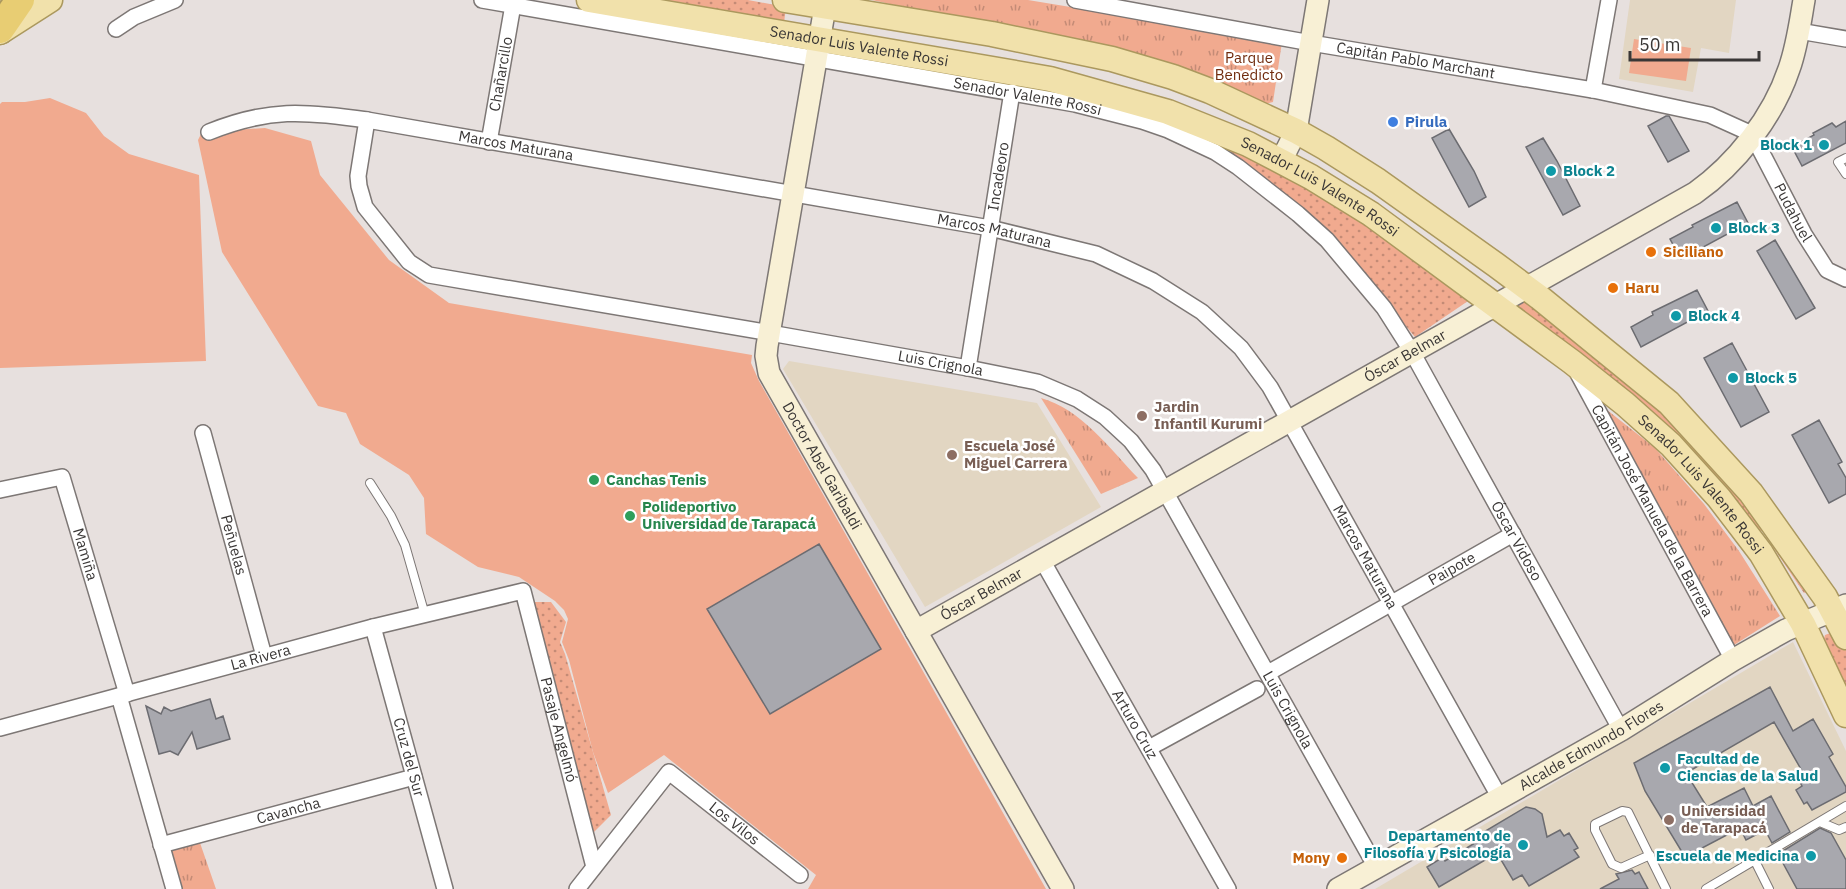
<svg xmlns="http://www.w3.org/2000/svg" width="1846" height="889" font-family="'IBM Plex Sans',sans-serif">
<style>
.education{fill:#e2d6c2}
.grass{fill:url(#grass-dots)}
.park{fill:url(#park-tufts)}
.pitch{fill:#f1aa8f}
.building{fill:#a8a8ae;stroke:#6c6c71;stroke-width:1.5}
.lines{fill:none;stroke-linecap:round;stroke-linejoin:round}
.lane-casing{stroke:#7d7775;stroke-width:10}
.street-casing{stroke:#7d7775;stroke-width:18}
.secondary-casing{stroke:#7d7775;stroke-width:24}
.primary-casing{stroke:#ab985e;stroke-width:27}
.highway-casing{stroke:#ab985e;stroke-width:32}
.lane{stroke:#fff;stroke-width:8}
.street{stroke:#fff;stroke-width:15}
.secondary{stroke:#f8f0d5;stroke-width:21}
.primary{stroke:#f1e1ab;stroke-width:24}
.highway{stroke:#e8cd73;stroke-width:28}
.shop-dot{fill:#3f7fe0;stroke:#fff;stroke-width:2}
.culture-dot{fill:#0f9aa8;stroke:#fff;stroke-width:2}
.food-dot{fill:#e8710a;stroke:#fff;stroke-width:2}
.education-dot{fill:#8d6e63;stroke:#fff;stroke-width:2}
.leisure-dot{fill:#2e9e5b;stroke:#fff;stroke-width:2}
.labels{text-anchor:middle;stroke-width:5;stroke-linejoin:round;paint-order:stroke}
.street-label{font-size:15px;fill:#3a3736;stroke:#fff}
.park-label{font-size:15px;fill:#712c0e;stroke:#fff}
.shop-label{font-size:15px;font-weight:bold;fill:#366cbe;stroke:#fff;text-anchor:start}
.culture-label{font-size:15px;font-weight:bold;fill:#0d838f;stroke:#fff;text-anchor:start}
.food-label{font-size:15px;font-weight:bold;fill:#c56008;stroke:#fff;text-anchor:start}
.education-label{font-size:15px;font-weight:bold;fill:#785e54;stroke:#fff;text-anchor:start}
.leisure-label{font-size:15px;font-weight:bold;fill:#27864d;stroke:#fff;text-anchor:start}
</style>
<defs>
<pattern id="grass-dots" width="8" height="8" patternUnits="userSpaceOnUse" patternTransform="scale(1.5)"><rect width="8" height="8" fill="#f1aa8f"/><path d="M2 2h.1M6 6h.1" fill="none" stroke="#c48b76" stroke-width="1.8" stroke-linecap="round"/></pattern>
<pattern id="park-tufts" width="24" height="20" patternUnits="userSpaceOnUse" patternTransform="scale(1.5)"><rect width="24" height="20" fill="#f1aa8f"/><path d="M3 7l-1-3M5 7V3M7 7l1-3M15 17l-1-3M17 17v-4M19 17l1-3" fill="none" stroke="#c48b76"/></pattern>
</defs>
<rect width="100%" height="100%" fill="#e7e0de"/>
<path class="education" d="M1630 0H1736L1729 53 1701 48 1693 92 1619 79Z
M789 361 1037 403 1101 507 925 607 783 369Z
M1793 642 1846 751V889H1375Z"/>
<path class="grass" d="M648 0H748L786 7 784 23Z
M1204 136 1224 141 1344 205 1471 299 1415 337 1329 234Z
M1522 298 1655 401 1719 470 1810 590 1804 593 1762 531 1749 526 1514 312 1513 299Z
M534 602H551L566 622 560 642 565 654 611 815 590 836Z
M1833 632 1846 647V688L1823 642 1825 635Z"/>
<path class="park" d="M872 0H1028L1282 42 1273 102 1265 104 1094 49Z
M1041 398C1081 409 1110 449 1138 478L1101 494Z
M1597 402 1655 448 1704 504 1739 551 1780 616 1734 645Z
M167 839 199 840 216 889H182Z"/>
<path class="pitch" d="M1634 39 1691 48 1686 81 1629 73Z
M50 98 86 113 104 136 129 154 199 175 206 361 0 368V104L2 102H25Z
M265 128 311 141 320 175 389 260 449 303 752 355 751 363 759 381 1046 889H808L816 875 664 755 608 793 593 752 569 660 562 642 568 619 564 610 555 601 519 577 478 567 426 534 424 498 409 475 360 444 346 413 318 406 222 252 198 140 202 132Z"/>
<path class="building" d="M1666 116H1669L1689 151 1668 162 1648 126Z
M1846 121V143L1802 166 1792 147 1814 135 1813 133 1832 123 1836 127Z
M1449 129 1474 171 1486 197 1469 207 1432 138Z
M1543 138 1557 161 1580 206 1563 215 1526 147Z
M1737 202 1748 223 1681 259 1670 239 1693 227 1692 225Z
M1775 240 1815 308 1796 319 1757 251Z
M1697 290 1708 311 1641 347 1631 327 1653 315 1652 312Z
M1732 343 1769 412 1741 427 1704 358Z
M1819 420 1842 462 1838 464 1846 478V494L1829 503 1792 435Z
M819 544 881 649 770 714 707 609Z
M1770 687 1793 731 1813 719 1833 754 1829 757 1846 787V792L1812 810 1807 802 1804 804 1796 790 1802 786 1796 775 1802 771 1774 722 1686 773 1707 807 1744 788 1753 806 1771 796 1790 832 1772 843 1765 830 1746 840 1740 828 1685 857 1645 791 1634 763Z
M210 699 216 719 223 716 230 739 197 749 192 732 178 755 170 751 159 754 146 706 161 714 164 707 171 711Z
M1526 807 1535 809 1542 814 1547 837 1560 830 1564 836 1569 833 1578 848 1574 850 1579 857 1529 886 1522 875 1513 880 1497 853 1439 887 1427 867 1443 857 1445 861 1475 843 1472 839Z
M1820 828 1831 833 1846 860V889H1797L1778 854Z
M1632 870 1635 874 1639 872 1648 889H1600L1619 879 1616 874Z"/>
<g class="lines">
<g class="lane-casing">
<path id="lane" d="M1846 158 1838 162 1846 174
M370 483 391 516 405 545 425 615
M1820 822 1839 830 1846 827
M1650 855 1621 868 1612 864 1595 830V824L1622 811 1628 812 1666 889
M1754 859 1769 889
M1706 889 1846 806"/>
</g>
<g class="street-casing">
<g id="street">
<path id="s1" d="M482 0 1075 104 1142 121 1168 130 1215 152 1238 167 1298 214 1327 240 1384 308 1412 352 1621 730"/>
<path id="s2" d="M1075 0 1311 43 1593 90 1710 115 1752 134 1804 234 1827 270 1846 279"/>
<path d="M116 29 134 17 175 0"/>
<path d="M1799 31 1846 39"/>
<path d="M1593 90 1609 0"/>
<path id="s3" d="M367 120 358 176 359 186 365 207 409 262 429 275 770 333 968 368 1037 382 1077 399 1105 417 1131 441 1153 470 1376 867"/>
<path id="s4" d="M209 132C268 108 305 111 367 120L990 228 1096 254 1153 281 1202 312 1241 348 1270 387 1500 798"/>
<path id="s5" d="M489 142 513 5"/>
<path id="s6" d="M968 368 1012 92"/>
<path id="s7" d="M1576 370 1733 660"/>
<path id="s8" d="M203 433 264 656"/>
<path id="s9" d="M0 490 62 477 127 694"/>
<path id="s10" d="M1042 560 1228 889"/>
<path id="s11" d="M1392 603 1513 534"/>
<path id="s12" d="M373 627 445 889"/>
<path d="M1268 673 1383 608"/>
<path d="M119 696 174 889"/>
<path id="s13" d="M0 728 373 627 523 591 594 867"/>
<path d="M1149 748 1257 689"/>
<path id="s14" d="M161 845 414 777"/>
<path id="s15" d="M577 889 669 772 800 875"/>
</g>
</g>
<g class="secondary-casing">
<g id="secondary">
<path id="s16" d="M825 7 767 346 766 356 769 373 1063 889"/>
<path d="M1281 161 1296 131 1318 0"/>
<path id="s17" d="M916 631 1695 193C1736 164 1773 117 1789 69 1797 47 1800 23 1804 0"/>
<path id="s18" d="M1338 889 1621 730 1733 660 1786 630 1846 605"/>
</g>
</g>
<g class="primary-casing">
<g id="primary">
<path id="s19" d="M589 0 1050 79 1168 112 1248 144 1311 177 1371 214 1572 362 1625 404 1671 445 1719 498 1761 553 1803 624 1846 715"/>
<path d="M785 0 992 34 1112 59 1173 77 1210 91 1296 131 1326 148 1378 181 1496 265 1539 297 1669 403 1751 493 1825 597 1846 637"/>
<path d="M0 32 50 0"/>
</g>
</g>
<g class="highway-casing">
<path id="highway" d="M0 29 20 0"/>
</g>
<use href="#lane" class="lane"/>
<use href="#street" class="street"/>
<use href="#secondary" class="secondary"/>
<use href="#primary" class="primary"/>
<use href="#highway" class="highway"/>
</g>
<circle class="shop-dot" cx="1393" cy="122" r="6"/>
<g class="culture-dot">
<circle cx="1824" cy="145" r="6"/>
<circle cx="1551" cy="171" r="6"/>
<circle cx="1716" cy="228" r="6"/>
<circle cx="1676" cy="316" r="6"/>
<circle cx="1733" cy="378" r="6"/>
<circle cx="1665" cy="768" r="6"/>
<circle cx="1523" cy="845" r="6"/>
<circle cx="1811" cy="856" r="6"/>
</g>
<g class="food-dot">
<circle cx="1651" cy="252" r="6"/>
<circle cx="1613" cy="288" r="6"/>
<circle cx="1342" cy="858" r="6"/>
</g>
<g class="education-dot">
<circle cx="1142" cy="416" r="6"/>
<circle cx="952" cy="455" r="6"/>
<circle cx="1669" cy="820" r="6"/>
</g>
<g class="leisure-dot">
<circle cx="594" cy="480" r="6"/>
<circle cx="630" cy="516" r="6"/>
</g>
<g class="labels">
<g class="street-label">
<text dy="5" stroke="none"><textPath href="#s19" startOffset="274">Senador Luis Valente Rossi</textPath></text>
<text dy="5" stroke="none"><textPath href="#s2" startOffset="346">Capitán Pablo Marchant</textPath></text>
<text dy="5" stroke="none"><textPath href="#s5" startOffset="69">Chañarcillo</textPath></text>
<text dy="5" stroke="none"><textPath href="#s1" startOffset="554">Senador Valente Rossi</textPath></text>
<text dy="5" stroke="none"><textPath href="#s4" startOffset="312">Marcos Maturana</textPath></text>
<text dy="5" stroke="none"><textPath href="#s6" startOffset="194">Incadeoro</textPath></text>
<text dy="5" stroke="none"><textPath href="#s19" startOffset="760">Senador Luis Valente Rossi</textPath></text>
<text dy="5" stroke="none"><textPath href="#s2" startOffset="780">Pudahuel</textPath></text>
<text dy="5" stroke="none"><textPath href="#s4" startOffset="798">Marcos Maturana</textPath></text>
<text dy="5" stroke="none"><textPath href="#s17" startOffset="561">Óscar Belmar</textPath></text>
<text dy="5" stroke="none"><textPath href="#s3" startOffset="702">Luis Crignola</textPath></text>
<text dy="5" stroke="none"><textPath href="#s16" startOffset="478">Doctor Abel Garibaldi</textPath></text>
<text dy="5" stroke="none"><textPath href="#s19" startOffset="1246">Senador Luis Valente Rossi</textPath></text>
<text dy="5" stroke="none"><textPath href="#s7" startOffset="160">Capitán José Manuela de la Barrera</textPath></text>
<text dy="5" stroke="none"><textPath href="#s1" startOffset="1250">Óscar Vidoso</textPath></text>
<text dy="5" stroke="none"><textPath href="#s8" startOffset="116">Peñuelas</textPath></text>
<text dy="5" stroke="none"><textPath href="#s9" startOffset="144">Mamiña</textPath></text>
<text dy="5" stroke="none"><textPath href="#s4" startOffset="1320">Marcos Maturana</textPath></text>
<text dy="5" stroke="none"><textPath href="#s11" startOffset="69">Paipote</textPath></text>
<text dy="5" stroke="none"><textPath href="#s17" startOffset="75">Óscar Belmar</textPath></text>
<text dy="5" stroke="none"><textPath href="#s13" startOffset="270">La Rivera</textPath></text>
<text dy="5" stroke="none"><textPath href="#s3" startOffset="1224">Luis Crignola</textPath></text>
<text dy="5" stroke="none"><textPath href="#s10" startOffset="189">Arturo Cruz</textPath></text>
<text dy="5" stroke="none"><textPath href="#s13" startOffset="684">Pasaje Angelmó</textPath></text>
<text dy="5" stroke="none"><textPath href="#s18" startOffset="291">Alcalde Edmundo Flores</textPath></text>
<text dy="5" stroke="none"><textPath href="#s12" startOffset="135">Cruz del Sur</textPath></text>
<text dy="5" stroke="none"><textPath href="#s14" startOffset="132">Cavancha</textPath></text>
<text dy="5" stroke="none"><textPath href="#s15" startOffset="232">Los Vilos</textPath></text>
</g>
<g class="park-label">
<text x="1249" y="63">Parque<tspan x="1249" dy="17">Benedicto</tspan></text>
</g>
<g class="shop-label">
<text x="1405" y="127">Pirula</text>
</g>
<g class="culture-label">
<text x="1812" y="150" text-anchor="end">Block 1</text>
<text x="1563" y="176">Block 2</text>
<text x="1728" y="233">Block 3</text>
<text x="1688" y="321">Block 4</text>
<text x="1745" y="383">Block 5</text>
<text x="1677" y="764">Facultad de<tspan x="1677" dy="17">Ciencias de la Salud</tspan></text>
<text x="1511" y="841" text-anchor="end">Departamento de<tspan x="1511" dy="17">Filosofía y Psicología</tspan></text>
<text x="1799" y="861" text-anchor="end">Escuela de Medicina</text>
</g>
<g class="food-label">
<text x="1663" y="257">Siciliano</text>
<text x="1625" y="293">Haru</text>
<text x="1330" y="863" text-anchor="end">Mony</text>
</g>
<g class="education-label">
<text x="1154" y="412">Jardin<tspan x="1154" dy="17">Infantil Kurumi</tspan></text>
<text x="964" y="451">Escuela José<tspan x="964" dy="17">Miguel Carrera</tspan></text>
<text x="1681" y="816">Universidad<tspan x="1681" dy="17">de Tarapacá</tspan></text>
</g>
<g class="leisure-label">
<text x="606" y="485">Canchas Tenis</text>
<text x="642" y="512">Polideportivo<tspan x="642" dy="17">Universidad de Tarapacá</tspan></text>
</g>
</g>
<path d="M1630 51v9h129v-9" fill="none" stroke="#3a3736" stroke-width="3"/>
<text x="1639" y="51" font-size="18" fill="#3a3736" stroke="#ffffff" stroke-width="4.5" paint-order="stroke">50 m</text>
</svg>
